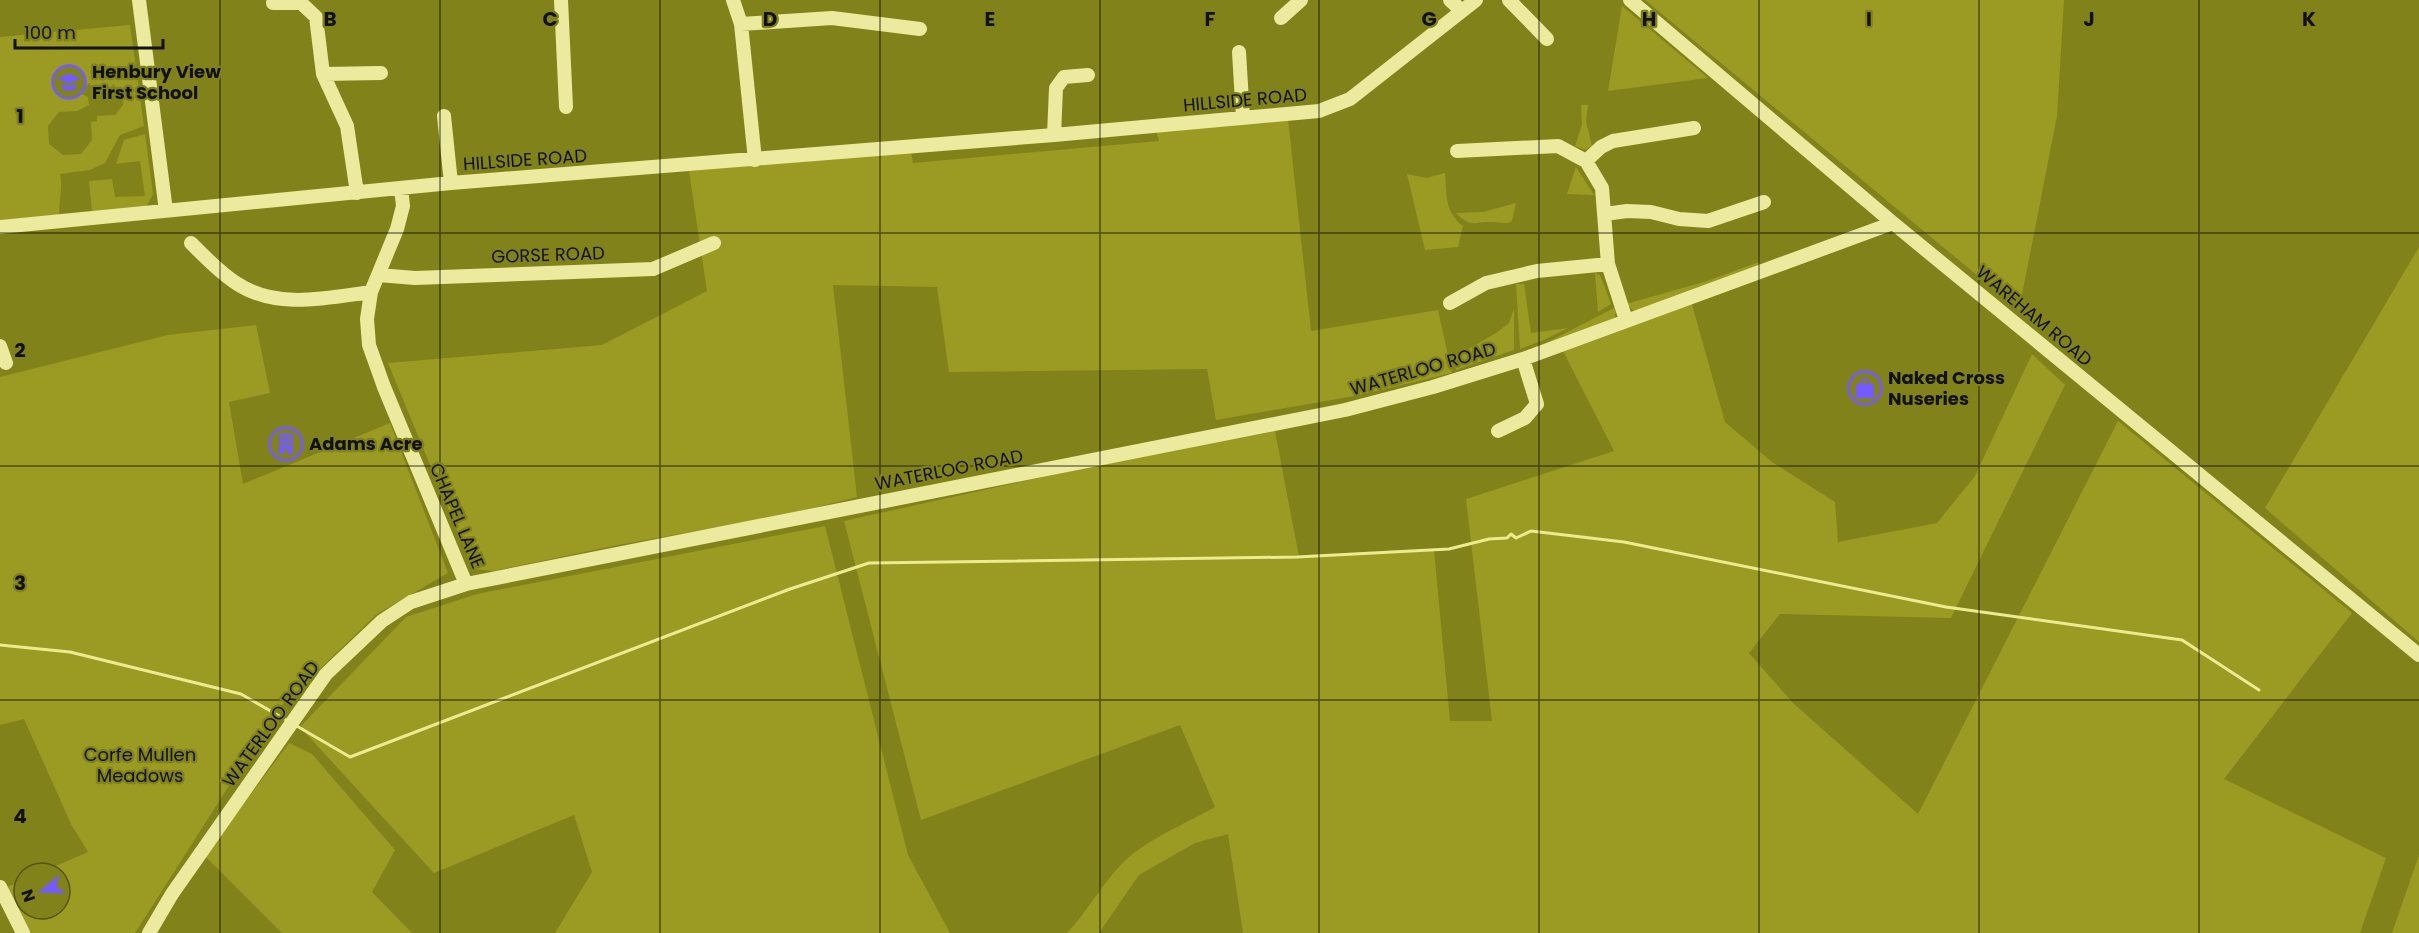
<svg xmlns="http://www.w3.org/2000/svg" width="2419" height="933" font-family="Poppins,sans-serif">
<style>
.green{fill:#9b9a23;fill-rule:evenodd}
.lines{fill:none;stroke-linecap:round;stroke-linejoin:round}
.stream{stroke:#edeb91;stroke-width:3}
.minor{stroke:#ebea9f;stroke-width:14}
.grid{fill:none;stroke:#111;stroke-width:1.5;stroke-opacity:0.55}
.labels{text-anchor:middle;stroke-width:4.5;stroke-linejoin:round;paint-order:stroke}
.poi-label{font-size:18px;font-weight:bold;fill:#111;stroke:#82821a;text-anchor:start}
.street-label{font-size:18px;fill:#111;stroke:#82821a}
.park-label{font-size:18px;fill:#111;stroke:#82821a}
.grid-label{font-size:20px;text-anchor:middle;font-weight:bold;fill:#111;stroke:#82821a;stroke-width:4.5;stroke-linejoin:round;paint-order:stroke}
</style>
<rect width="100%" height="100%" fill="#82821a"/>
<path class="green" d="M1645 0H2064L2057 116 2019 310Z
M1622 6 1708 78 1608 91Z
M130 25 144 126 120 135 105 163 90 170 60 174C63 187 59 201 59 215L0 220V37ZM89 83 94 90 111 88 113 84 121 93 123 105 115 115 97 116V121L91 122 92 140 81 154 63 155 49 144 48 126 59 112 77 111 89 105 88 97 80 93Z
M1581 105H1588L1586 121 1592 146 1585 150 1575 146 1582 125Z
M1288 119 1311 331 1438 310 1452 373 1360 395 1216 420 1207 369 949 372 937 287 833 285 857 497 790 514 618 545 494 571 473 569 388 363 602 345 707 291 689 171 911 152 913 163 1159 141 1156 130Z
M145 134 153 194 146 207 92 212 89 181 112 179 115 197 145 196 140 161 116 164 124 140Z
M1576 167 1594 195 1567 194Z
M1445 173C1447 195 1444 211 1463 226L1458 247 1425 250 1407 174 1426 178Z
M1516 203 1512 221C1505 225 1500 222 1493 222 1475 221 1471 229 1456 213L1483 212Z
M2419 247V642L2265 508Z
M1759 262 1760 265 1640 311H1634L1626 304 1707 281Z
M1595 273 1600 275 1611 304 1598 312Z
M1516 284H1524L1531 333 1568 328 1544 340 1520 349Z
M1691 301 1725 422 1772 462 1835 502 1838 542 1937 523 1975 476 2032 354 2065 385 1951 618 1780 614 1749 653 1793 703 1918 814 2118 421 2352 613 2224 779 2386 858 2360 933H1243L1228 834 1195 843 1139 875 1099 933H1067C1092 907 1108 871 1138 850 1162 833 1190 821 1215 807L1180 725 921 820 844 521 1274 426 1299 557 1434 550 1450 721H1492L1466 499 1614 451 1562 349Z
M1616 307 1615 318 1609 322 1520 353 1546 343Z
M1514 309V350L1456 370 1453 358 1496 333 1509 323Z
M256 325 270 393 229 402 243 484 390 423 448 573 377 614 278 709 135 933H28L7 887 24 880V909H60V873H40L88 852 71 824 24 719 0 725V377L168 335Z
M825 526 908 855 950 933H555L592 872 574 815 434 873 300 727 406 617 477 594Z
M289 743 312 754 395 850 372 892 412 933H282L205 856Z
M2419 855V933H2392Z"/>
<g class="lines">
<path class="stream" d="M0 645 70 652 241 694 288 721
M295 725 350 757 790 589 869 563 1297 557 1449 549 1489 539 1507 538 1511 534 1516 538 1531 531 1624 542 1946 607 2182 640 2259 690"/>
<path class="minor" d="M139 0 166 211
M561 0 566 107
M733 0 741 24 755 160
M1450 0 1462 11
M1509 0 1547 39
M1630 0 1893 223 2419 655
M273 3H301L316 17 323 74 347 126 357 193
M1281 18 1301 0
M741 24 832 18 920 29
M1239 52 1243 118
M323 74 381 73
M444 116 451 183
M1054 135 1056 88 1064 77 1088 75
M1457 151 1558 146 1586 161 1602 188 1608 264 1626 320
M1586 161 1601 147 1613 141 1694 128
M401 188 403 206 397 229 371 292 367 319 369 345 384 387 466 584
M1605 214 1627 211 1651 212 1679 219 1708 221 1764 202
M0 227 451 183 1054 135 1319 111 1350 99 1476 0
M191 243C205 257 219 272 236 283 277 310 326 298 371 292
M378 275 415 278 653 269 714 243
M1450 303 1486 283 1537 271 1608 264
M0 346 6 363
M1498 431 1525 418 1537 404 1523 359
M0 887 23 933
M149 933 172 894 326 674 382 621 411 602 466 584 1345 410 1433 387 1523 359 1893 223"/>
</g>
<path class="grid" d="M220 0V933M440 0V933M660 0V933M880 0V933M1100 0V933M1319 0V933M1539 0V933M1759 0V933M1979 0V933M2199 0V933M0 233H2419M0 466H2419M0 700H2419"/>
<defs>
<g id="school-ring" transform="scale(1.725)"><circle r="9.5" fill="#82821a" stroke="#735bfd" stroke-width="1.5"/><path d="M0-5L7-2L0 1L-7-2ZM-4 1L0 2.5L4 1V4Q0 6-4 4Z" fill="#735bfd"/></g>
<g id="shop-ring" transform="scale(1.725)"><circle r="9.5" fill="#82821a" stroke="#735bfd" stroke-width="1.5"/><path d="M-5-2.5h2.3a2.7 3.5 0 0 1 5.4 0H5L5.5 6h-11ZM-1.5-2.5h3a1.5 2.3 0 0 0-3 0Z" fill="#735bfd"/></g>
<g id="building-ring" transform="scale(1.725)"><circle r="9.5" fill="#82821a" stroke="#735bfd" stroke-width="1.5"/><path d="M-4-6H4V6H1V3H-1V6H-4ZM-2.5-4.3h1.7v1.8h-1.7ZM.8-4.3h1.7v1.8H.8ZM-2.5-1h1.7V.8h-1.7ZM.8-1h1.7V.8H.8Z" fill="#735bfd"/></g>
</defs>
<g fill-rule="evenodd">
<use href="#school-ring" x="69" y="82"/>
<use href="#shop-ring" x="1865" y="388"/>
<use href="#building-ring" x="286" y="444"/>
</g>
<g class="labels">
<g class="poi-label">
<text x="92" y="78">Henbury View<tspan x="92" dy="21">First School</tspan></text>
<text x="1888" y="384">Naked Cross<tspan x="1888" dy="21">Nuseries</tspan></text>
<text x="309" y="450">Adams Acre</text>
</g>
<g class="street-label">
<text transform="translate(1245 100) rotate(-5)" y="6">HILLSIDE ROAD</text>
<text transform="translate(525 160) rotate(-4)" y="6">HILLSIDE ROAD</text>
<text transform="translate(548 255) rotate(-2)" y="6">GORSE ROAD</text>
<text transform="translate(2034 316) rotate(40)" y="6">WAREHAM ROAD</text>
<text transform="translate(1423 369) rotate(-16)" y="6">WATERLOO ROAD</text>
<text transform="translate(949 470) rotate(-11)" y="6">WATERLOO ROAD</text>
<text transform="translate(457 516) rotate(67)" y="6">CHAPEL LANE</text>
<text transform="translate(271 724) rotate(-54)" y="6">WATERLOO ROAD</text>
</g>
<g class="park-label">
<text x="140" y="761">Corfe Mullen<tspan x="140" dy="21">Meadows</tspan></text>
</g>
</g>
<g class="grid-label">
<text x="330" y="26">B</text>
<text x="550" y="26">C</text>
<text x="770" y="26">D</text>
<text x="990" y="26">E</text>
<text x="1210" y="26">F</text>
<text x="1429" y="26">G</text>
<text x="1649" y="26">H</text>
<text x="1869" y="26">I</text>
<text x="2089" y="26">J</text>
<text x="2309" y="26">K</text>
<text x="20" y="123">1</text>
<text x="20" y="357">2</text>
<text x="20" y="590">3</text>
<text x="20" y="823">4</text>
</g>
<g transform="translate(42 891) rotate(251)"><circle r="28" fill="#82821a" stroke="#555516" stroke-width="1.5"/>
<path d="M0-4.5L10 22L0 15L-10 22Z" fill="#735bfd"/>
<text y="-9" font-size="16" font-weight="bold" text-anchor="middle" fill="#111111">N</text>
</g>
<path d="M15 39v9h148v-9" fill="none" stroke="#111111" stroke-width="3"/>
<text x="24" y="39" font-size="18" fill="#111111" stroke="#82821a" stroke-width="4.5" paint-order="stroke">100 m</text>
</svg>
